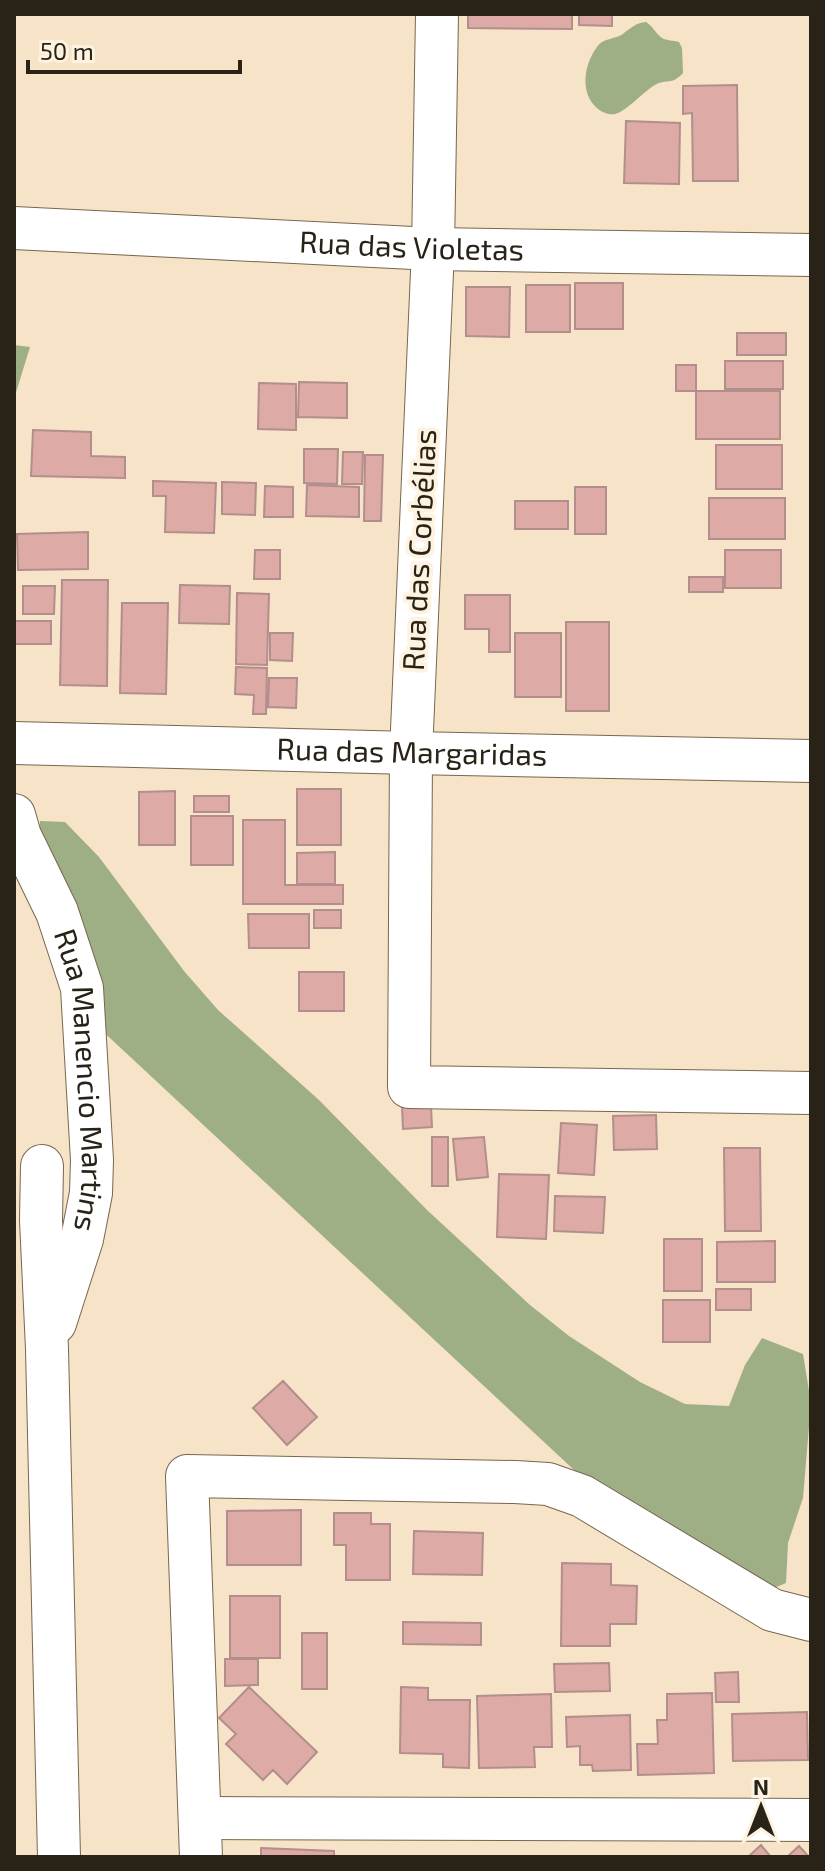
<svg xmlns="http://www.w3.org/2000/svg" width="825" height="1871" font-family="'Exo 2',sans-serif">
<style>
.forest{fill:#9eae85}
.building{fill:#ddaaa6;stroke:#b28e8c;stroke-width:2}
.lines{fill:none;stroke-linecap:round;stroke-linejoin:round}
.minor-casing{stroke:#78674d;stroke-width:44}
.minor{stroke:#fff;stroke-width:42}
.labels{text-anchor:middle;stroke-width:8;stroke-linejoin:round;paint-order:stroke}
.street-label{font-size:30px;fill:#292217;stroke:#fef2e1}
</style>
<rect width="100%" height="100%" fill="#f7e3c7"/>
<path class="forest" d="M646 22C653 26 655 33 662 38 667 41 673 40 679 42L682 48 683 73C671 86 667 78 655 85 644 91 627 111 615 114 609 115 603 113 598 109 579 94 584 64 597 47 604 37 616 40 624 33 632 27 636 23 646 22Z
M14 345 30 347 14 399Z
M40 821 65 822 99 857 184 971 218 1010 319 1100 427 1210 530 1305 569 1336 640 1382 685 1404 729 1406 745 1365 762 1338 803 1354 811 1403 803 1498 788 1543 786 1583 762 1593 587 1482 96 1025 38 851Z"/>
<path class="building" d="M468 14H572V29L468 28Z
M579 14H612V26L579 25Z
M737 85 738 181H693L692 113 683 114V86Z
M626 121 680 123 679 184 624 183Z
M575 283H623V329H575Z
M526 285H570V332H526Z
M466 287H510L509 337 466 336Z
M737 333H786V355H737Z
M725 361H783V389H725Z
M676 365H696V391H676Z
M299 382 347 383V418L298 417Z
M259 383 296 384V430L258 429Z
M696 391H780V439H696Z
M33 430 91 432V456L125 457V478L31 476Z
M716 445H782V489H716Z
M304 449H338L337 484 304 483Z
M343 452H363L362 484H342Z
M365 455H383L381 521H364Z
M153 481 216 483 214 533 165 532 166 496H153Z
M222 482 256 483 255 515 222 514Z
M307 485 359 487V517L306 516Z
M265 486 293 487V517H264Z
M575 487H606V534H575Z
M709 498H785V539H709Z
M515 501H568V529H515Z
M88 532V569L18 570 17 534Z
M255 550H280V579H254Z
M725 550H781V588H725Z
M689 577H723V592H689Z
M62 580H108L107 686 60 685Z
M180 585 230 586 229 624 179 623Z
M23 586H55L54 614H23Z
M237 593 269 594 267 665 236 664Z
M465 595H510V652H489V629H465Z
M122 603H168L166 694 120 693Z
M14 621H51V644H14Z
M566 622H609V711H566Z
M270 633H293L292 661 270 660Z
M515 633H561V697H515Z
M236 667 267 668 266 714H253L254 695 235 694Z
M269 678H297L296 708 268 707Z
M297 789H341V845H297Z
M175 791V845H139V792Z
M194 796H229V812H194Z
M191 816H233V865H191Z
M243 820H285V885H343V904H243Z
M335 852V884H297V853Z
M314 910H341V928H314Z
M248 914H309V948H249Z
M299 972H344V1011H299Z
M431 1106 432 1127 403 1129 402 1107Z
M656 1115 657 1149 614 1150 613 1116Z
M561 1123 597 1125 594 1175 558 1173Z
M432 1137H448V1186H432Z
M484 1137 488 1177 457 1180 453 1139Z
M724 1148H760L761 1231H725Z
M499 1174 549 1175 546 1239 497 1237Z
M555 1196 605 1197 603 1233 554 1231Z
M664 1239H702V1291H664Z
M775 1241V1282H717V1242Z
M716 1289H751V1310H716Z
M663 1300H710V1342H663Z
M283 1381 317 1417 287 1445 253 1408Z
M301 1510V1565H227V1511Z
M334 1513H371V1524H390V1580H346V1545H334Z
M414 1531 483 1533 482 1575 413 1574Z
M562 1563 611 1564V1585L637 1586 636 1624H610V1646H561Z
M230 1596H280V1658H230Z
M403 1622 481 1623V1645L403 1644Z
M302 1633H327V1689H302Z
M225 1659H258V1685L225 1686Z
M609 1663 610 1691 555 1692 554 1664Z
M738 1672 739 1702H716L715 1673Z
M249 1687 317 1752 287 1784 273 1770 263 1780 226 1744 236 1734 219 1718Z
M401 1687 428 1688V1700H470L469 1768 443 1767V1754L400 1753Z
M712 1693 714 1773 638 1775 637 1744H658L657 1720H667V1694Z
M551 1694 552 1747H534L535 1767 479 1768 477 1696Z
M807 1712 808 1760 733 1761 732 1714Z
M630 1715 631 1770 593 1771 592 1765H580V1746L567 1747 566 1717Z
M761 1845 771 1857H748Z
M799 1846 809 1857H787Z
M261 1848 334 1851V1857H261Z"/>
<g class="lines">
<g class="minor-casing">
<g id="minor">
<path d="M437 14 433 249 411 753 409 1087 811 1093"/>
<path id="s1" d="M14 228 433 249 811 255"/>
<path id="s2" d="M14 743 411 753 811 761"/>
<path id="s3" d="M14 815 20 836 57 912 82 988 92 1160 91 1193 82 1239 55 1323"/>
<path d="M42 1166 41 1220 47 1349 59 1857"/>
<path d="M200 1818 811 1820"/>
<path d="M201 1857 187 1476 515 1482 548 1484 582 1496 772 1610 811 1620"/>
</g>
</g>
<use href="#minor" class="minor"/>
</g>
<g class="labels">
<g class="street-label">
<text dy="10" stroke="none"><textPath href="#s1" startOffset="398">Rua das Violetas</textPath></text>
<text transform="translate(420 550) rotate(-87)" y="10">Rua das Corbélias</text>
<text dy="10" stroke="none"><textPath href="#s2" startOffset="398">Rua das Margaridas</textPath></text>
<text dy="10" stroke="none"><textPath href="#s3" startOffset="278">Rua Manencio Martins</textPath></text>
</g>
</g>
<rect width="825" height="1871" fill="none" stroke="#292217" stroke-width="32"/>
<g transform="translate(761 1807)" stroke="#fef2e1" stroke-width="6" paint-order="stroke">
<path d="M0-6L14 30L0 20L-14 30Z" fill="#292217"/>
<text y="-12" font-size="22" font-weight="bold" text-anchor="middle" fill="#292217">N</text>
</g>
<path d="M28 60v12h212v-12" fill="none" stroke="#292217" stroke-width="4"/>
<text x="40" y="60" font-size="24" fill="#292217" stroke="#fef2e1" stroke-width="6" paint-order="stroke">50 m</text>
</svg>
